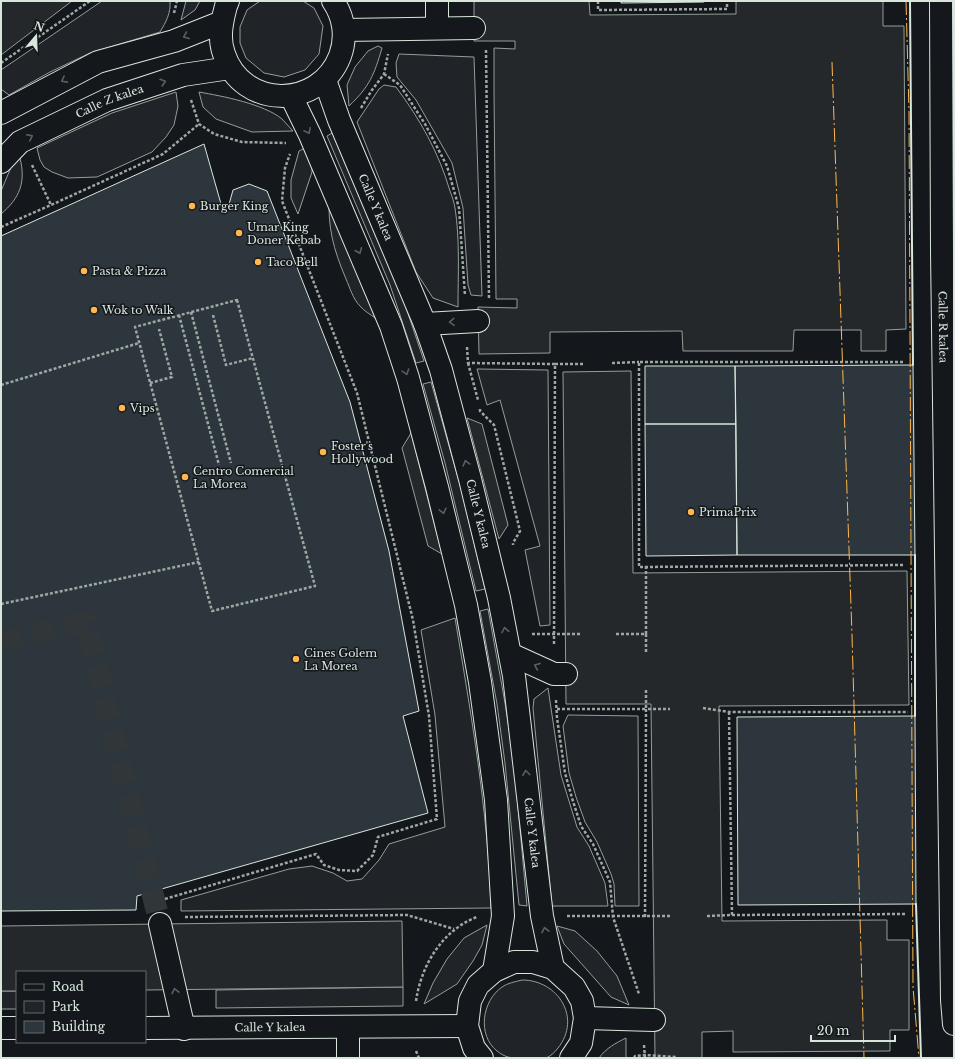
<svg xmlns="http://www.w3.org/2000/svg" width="955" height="1059" font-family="'Libre Baskerville',serif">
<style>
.green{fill:#202428;stroke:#939e99}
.parking{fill:#24282b;stroke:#939e99}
.building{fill:#2c363c;stroke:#d8e6dc}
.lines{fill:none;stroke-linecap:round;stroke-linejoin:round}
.minor-tunnel{stroke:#313739;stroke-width:22;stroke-dasharray:22 11;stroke-linecap:butt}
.minor-casing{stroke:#d8e6dc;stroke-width:24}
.path{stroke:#9da8a2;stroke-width:2.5;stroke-dasharray:3 2;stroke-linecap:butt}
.minor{stroke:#14181c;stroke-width:22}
.wall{stroke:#d8e6dc;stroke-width:2}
.power{stroke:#ffb74d;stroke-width:1;stroke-dasharray:14 3 2 3;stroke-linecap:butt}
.oneway{stroke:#59605f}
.poi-dot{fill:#ffb74d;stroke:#14181c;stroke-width:1.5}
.labels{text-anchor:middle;stroke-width:3;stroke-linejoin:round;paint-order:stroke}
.street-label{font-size:11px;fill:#d8e6dc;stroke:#14181c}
.poi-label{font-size:11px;fill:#d8e6dc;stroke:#14181c;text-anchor:start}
</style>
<rect width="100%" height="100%" fill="#14181c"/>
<path class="green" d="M102 1H170C171 13 166 22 160 32L90 53 50 72 9 95 1 89V70Z
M186 1H200L195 10 181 20Z
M260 1H303L314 8 323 26 319 54 305 70 284 77 264 73 246 58 240 43V27L247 10Z
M378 46 382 48C374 75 370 86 349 106L347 85 355 67 368 51Z
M399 54 474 57 482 296 471 295 468 285 463 208 452 163 416 100 397 77 396 63Z
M384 85 396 87C420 119 439 153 450 191 452 196 454 202 455 208 460 239 458 275 458 307L433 298 416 272 357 122 379 89Z
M176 92 178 106 174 125 166 137 152 152 97 177 68 178 52 172 44 167 40 160 37 148 112 113Z
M199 92C222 96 264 104 282 119 286 123 289 127 293 131L252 132 216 119 203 107Z
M334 132 394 272 424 361 416 363 390 285 327 136Z
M305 148 312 162V172L298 214 291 198V180L299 151Z
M20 158C26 182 20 198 1 214V191L12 165Z
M329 195 375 318C370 314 364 311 360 306 353 299 350 288 346 279 333 248 328 229 329 195Z
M477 369 548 370 550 625 540 626 525 550 540 546 500 400 487 405Z
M431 382 462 492 485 589 476 591 445 463 423 384Z
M488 609 505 703 514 763 527 906 519 905 505 763 497 704 480 611Z
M455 618C471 714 488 810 491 908L181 911V900L289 869 312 866 333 873 347 881 362 879 379 860 389 844 445 827 435 715 421 630Z
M548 688 561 775 577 827 589 846 605 883 608 906H552L533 708 534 699Z
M568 715 638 716 639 906H615L614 884 611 874 597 842 585 822 576 797 569 773 563 726Z
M487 925 482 945 473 961 457 984 424 1004 433 983 447 959 464 938Z
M557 926 575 931 597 951 617 976 629 1005 611 997 564 944Z
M522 980C558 980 582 1018 558 1048 555 1052 551 1056 546 1058 541 1059 531 1058 525 1058 513 1058 507 1059 497 1051 477 1035 482 1001 502 987 508 983 514 982 522 980Z
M403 987V1006L216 1008V990Z
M1 991H17V1009H1Z
M626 1038V1058H599C606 1048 616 1043 626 1038Z"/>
<path class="parking" d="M1 1H72L1 55Z
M474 1H589L590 15 736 14V1H883V26H904L906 329 886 330V351H861V330H794L793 351H683L682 331 550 332V353L479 354 478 307 517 308V299H496L494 90V48L515 49V41H474Z
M631 371 633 573 907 571 909 705 719 706 722 921 887 920V940H909V1030H890V1051L733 1052V1031L702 1032V1058H655L651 704H566L563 372Z
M467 418 482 424 508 525 499 539Z
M411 433 442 554 428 546 402 448Z
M402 921 403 987 145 990V972H17V991H1V926Z"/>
<path class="building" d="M621 1H704V2L621 3Z
M204 144 223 211 228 208 233 190 249 184 267 191 350 402 389 551 419 711 403 716 428 813 137 896 136 910 1 911V236Z
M913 365 915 555H737L735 366Z
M645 366H735L736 424H645Z
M645 424H736L737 555 646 556Z
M915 716 916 904 738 905 737 717Z"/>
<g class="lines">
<path class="minor-tunnel" d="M1 641 86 622 160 924"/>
<g class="minor-casing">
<g id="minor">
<path d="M228 1 226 6C222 21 218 38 224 54 242 109 319 110 340 56 347 37 344 17 333 1"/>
<path d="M437 1V28"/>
<path id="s1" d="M941 1 942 252 952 1000 954 1024"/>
<path d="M344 30 474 28"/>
<path id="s2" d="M325 80 339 120 425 324 441 370 470 479 499 598 514 676 542 916 553 968"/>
<path d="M291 96 310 135 391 326 408 378 437 487 466 605 480 682 496 800 503 916 494 971"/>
<path d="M1 113 98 62 174 41 222 22"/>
<path id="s3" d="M1 162 20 142 107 100 183 75 230 68"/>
<path d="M425 324 478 321"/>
<path d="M510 654 554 674H566"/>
<path d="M160 924 184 1029"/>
<path d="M585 1018 654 1020"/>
<path d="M348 1027V1058"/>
<path d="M1 1028H17"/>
<path id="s4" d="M145 1028 467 1026"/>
<path d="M482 1058 474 1048 467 1026 470 1001 478 985 494 971 514 962H533L553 968 574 987 582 1001 585 1018 581 1043 571 1058"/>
</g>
</g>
<path class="path" d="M598 1V10L727 9V1
M174 13 177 1
M486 50 489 299
M1 63 90 1
M384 74 400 85 425 124 447 166 459 208 465 296
M191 100 199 124 214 134 242 142 286 143
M361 108 372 90 384 74 388 54
M32 165 51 205
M1 227 51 205 163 154 199 124
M237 300 315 586 212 611 135 327Z
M191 312 231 463
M179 315 219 465
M213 315 226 365 253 358
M467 347 468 363 555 364 554 646
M468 363 478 400
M612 363 639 362
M555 364H584
M150 383 172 377 159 329
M1 385 139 343
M480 409V411L494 425 520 531 513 543V545
M903 565 639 567V362H903
M1 604 199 562
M532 634H580
M616 634H646V653
M646 634V566
M556 700 557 718 565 773 572 798 581 826 593 844 610 882 613 917 639 994
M703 708 729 712H908
M557 709H646V688
M165 899 316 854 324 865 339 870 357 871 373 855 378 837 437 819 429 716 413 620 357 393 282 201 285 168 290 154
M732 915 906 914
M567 916H671
M707 916 732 915 729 712
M185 917 407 915 454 929
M645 917 646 709H670
M416 1001C421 966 442 930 477 917
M644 1045 645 1058
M416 1051 419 1058
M634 1058 635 1056 645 1055 676 1057"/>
<use href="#minor" class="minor"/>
<path class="wall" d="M910 1 913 365
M915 716V555
M916 904 921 1058"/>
<path class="power" d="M906 1 909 112 913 987 919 1058
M832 62 852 635 864 1058"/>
</g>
<defs><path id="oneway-chevron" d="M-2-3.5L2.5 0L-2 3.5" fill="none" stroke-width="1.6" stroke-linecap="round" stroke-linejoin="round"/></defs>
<g class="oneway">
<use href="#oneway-chevron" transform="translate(186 36) rotate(158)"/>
<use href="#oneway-chevron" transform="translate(64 80) rotate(152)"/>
<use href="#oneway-chevron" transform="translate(163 82) rotate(-18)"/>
<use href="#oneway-chevron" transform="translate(308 131) rotate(64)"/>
<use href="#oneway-chevron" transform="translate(30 137) rotate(-26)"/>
<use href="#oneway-chevron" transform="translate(359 251) rotate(67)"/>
<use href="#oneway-chevron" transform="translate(452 322) rotate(177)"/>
<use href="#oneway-chevron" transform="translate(406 372) rotate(72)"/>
<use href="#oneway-chevron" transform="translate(466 463) rotate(-105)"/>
<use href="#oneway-chevron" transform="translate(443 511) rotate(77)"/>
<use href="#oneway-chevron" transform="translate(505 630) rotate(-100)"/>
<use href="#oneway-chevron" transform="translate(537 666) rotate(-157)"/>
<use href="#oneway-chevron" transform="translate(526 773) rotate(-97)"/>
<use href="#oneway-chevron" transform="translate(545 930) rotate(-102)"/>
<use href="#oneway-chevron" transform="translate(175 991) rotate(-103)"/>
</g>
<g class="poi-dot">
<circle cx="192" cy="206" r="4"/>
<circle cx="239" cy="233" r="4"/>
<circle cx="258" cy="262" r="4"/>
<circle cx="84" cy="271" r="4"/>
<circle cx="94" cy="310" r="4"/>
<circle cx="122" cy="408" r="4"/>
<circle cx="323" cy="452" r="4"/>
<circle cx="185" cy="477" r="4"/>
<circle cx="691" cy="512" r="4"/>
<circle cx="296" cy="659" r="4"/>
</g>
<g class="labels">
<g class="street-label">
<text dy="4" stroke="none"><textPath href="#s3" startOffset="126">Calle Z kalea</textPath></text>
<text dy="4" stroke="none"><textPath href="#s2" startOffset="137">Calle Y kalea</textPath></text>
<text dy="4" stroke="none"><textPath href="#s1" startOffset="326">Calle R kalea</textPath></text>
<text dy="4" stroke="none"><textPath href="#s2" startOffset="461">Calle Y kalea</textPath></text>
<text dy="4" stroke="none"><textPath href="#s2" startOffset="785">Calle Y kalea</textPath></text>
<text dy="4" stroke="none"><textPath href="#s4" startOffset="125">Calle Y kalea</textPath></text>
</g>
<g class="poi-label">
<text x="200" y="210">Burger King</text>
<text x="247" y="231">Umar King<tspan x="247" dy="13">Doner Kebab</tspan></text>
<text x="266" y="266">Taco Bell</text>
<text x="92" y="275">Pasta &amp; Pizza</text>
<text x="102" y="314">Wok to Walk</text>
<text x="130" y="412">Vips</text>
<text x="331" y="450">Foster's<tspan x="331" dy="13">Hollywood</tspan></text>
<text x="193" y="475">Centro Comercial<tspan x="193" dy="13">La Morea</tspan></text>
<text x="699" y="516">PrimaPrix</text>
<text x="304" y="657">Cines Golem<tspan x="304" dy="13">La Morea</tspan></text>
</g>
</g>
<rect width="955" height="1059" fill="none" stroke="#d8e6dc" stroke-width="4"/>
<rect x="16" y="971" width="130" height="72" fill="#14181c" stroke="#626a69"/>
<rect x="24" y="984" width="20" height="6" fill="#14181c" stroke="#626a69"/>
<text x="52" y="991" font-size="12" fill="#d8e6dc">Road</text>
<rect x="24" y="1001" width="20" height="12" fill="#202428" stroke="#626a69"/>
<text x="52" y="1011" font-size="12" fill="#d8e6dc">Park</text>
<rect x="24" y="1021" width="20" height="12" fill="#2c363c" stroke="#626a69"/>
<text x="52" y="1031" font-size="12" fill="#d8e6dc">Building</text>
<g transform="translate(36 36) rotate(19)" stroke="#14181c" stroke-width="3" paint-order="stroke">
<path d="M0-3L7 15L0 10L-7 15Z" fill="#d8e6dc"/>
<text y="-6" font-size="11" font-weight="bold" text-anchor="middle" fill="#d8e6dc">N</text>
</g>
<path d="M811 1035v6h84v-6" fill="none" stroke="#d8e6dc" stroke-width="2"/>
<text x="817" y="1035" font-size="12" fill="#d8e6dc" stroke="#14181c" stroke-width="3" paint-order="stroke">20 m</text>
</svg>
